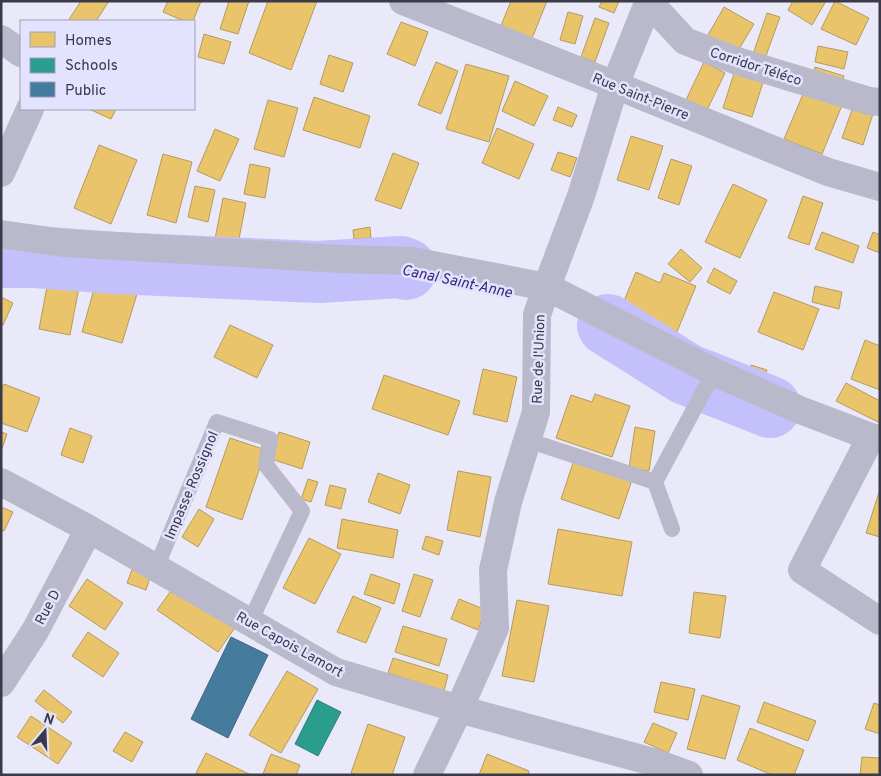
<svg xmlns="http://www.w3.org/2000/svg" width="881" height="776" font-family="Overpass,sans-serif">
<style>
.homes{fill:#e9c46a;stroke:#b49b60}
.schools{fill:#2a9d8f;stroke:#2f7f7a}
.public{fill:#457b9d;stroke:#426884}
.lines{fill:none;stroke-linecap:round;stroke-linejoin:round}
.river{stroke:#c3c0fb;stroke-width:62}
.lane{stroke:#b9b9cb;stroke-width:16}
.street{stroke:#b9b9cb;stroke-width:28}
.labels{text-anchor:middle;stroke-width:5;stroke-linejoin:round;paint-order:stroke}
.street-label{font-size:14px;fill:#3a3a48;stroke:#e3e3ff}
.water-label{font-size:15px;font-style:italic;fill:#39267e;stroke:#e3e3ff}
</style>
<rect width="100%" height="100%" fill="#e9e9f9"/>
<path class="homes" d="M81 1H109L96 21H68Z
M168 1H201L193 21H184L163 12Z
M229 1H249L238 34 220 29Z
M268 1H317L291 70 249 53Z
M511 1H547L531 41 500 28Z
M602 1H619L614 13 599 7Z
M793 1H826L812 25 788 10Z
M835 1 869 18 856 45 821 29Z
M724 7 754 24 733 59 704 42Z
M568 12 583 16 575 44 560 40Z
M767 13 780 17 763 64 751 60Z
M595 18 609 23 595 62 581 57Z
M401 22 428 32 415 66 387 54Z
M204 34 231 42 224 64 198 57Z
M818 46 848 52 844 69 815 62Z
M329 55 353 63 343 92 320 84Z
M436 62 458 71 441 114 418 105Z
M704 62 725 73 707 110 686 100Z
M466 64 509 76 489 142 446 129Z
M736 67 765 76 752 117 723 108Z
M815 67 844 76 840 91 811 82Z
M515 81 548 96 534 126 502 111Z
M806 87 843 103 822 154 784 139Z
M314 97 370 116 360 148 303 130Z
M268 100 298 108 284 157 254 149Z
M558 107 577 115 572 127 553 120Z
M853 107 873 114 863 145 842 138Z
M89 109H116L111 119Z
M497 128 534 144 519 179 482 163Z
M215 129 239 139 220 181 197 171Z
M631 136 663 146 649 190 617 180Z
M99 145 137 160 111 224 74 208Z
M558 152 577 158 570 177 551 170Z
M393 153 419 163 401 209 375 200Z
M163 154 192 162 176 223 147 215Z
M671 159 692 166 679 205 658 198Z
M250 164 270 168 265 198 244 194Z
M733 184 767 200 740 258 705 242Z
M195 186 215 190 208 222 188 217Z
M803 196 823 203 809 245 788 238Z
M223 198 246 203 238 244 215 239Z
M370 227 371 238 354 239 353 230Z
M822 232 859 246 853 263 815 249Z
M873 232 880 235V253L867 248Z
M681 249 702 268 690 282 668 264Z
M714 268 737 281 730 294 707 282Z
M636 272 660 283 664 273 696 286 674 339 618 315Z
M48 281 79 287 70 335 39 329Z
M96 282 137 294 122 343 82 332Z
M815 286 842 292 839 309 812 302Z
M774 292 819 309 803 350 758 332Z
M1 297 13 303 3 325H1Z
M230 325 273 345 257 378 214 357Z
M865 340 880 346V390L851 379Z
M751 365 767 370 763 383 747 379Z
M483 369 517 377 507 422 473 414Z
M384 375 460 401 448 435 372 409Z
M846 383 880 401V423L836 401Z
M4 384 40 398 27 432 1 423V390Z
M595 394 630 406 612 457 556 438 571 395 592 402Z
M635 427 655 431 649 471 629 468Z
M70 428 92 436 83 463 61 455Z
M1 432 7 434 2 449H1Z
M279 432 310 442 302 469 271 459Z
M230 438 266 450 242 520 206 507Z
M574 460 632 480 619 519 561 499Z
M458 471 491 477 480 537 447 530Z
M378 473 410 485 400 514 368 502Z
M308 479 318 482 311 502 301 499Z
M330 485 346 489 341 509 325 505Z
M880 489V537L866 533Z
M1 507 13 512 4 531 1 530Z
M199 509 214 519 198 547 182 537Z
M342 519 398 530 393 558 337 548Z
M558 529 632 542 622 596 548 584Z
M426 536 443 541 439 555 422 549Z
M309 538 341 554 315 604 283 588Z
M134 564 152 571 146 590 127 583Z
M371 574 400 584 394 604 364 594Z
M414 574 433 580 420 617 402 611Z
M87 579 123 603 105 630 69 606Z
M176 584 236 626 218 652 157 610Z
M694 592 726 596 720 638 689 633Z
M353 596 381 608 366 643 337 632Z
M459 599 486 610 478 630 451 619Z
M517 600 549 606 534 682 502 676Z
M403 626 447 639 439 666 395 652Z
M88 632 119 653 103 677 72 656Z
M393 658 448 675 444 691 388 673Z
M287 671 318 689 281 753 249 735Z
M661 682 695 689 688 720 654 712Z
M44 690 72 712 63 723 35 701Z
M702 695 740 706 725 759 687 749Z
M764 702 816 721 808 741 757 722Z
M874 703 880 705V734L865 729Z
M31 716 72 743 58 764 17 737Z
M653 723 677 733 668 753 644 742Z
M368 724 405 737 392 775H357L351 773Z
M750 728 804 750 794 775H772L737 760Z
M125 732 143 742 132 762 113 751Z
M206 753 251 775H200L196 773Z
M271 754 300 765 296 775 263 774Z
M487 754 529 771 528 775H479Z
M862 757 880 758V775H860Z"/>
<path class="schools" d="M317 700 341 712 318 756 295 744Z"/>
<path class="public" d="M231 637 268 655 228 738 191 719Z"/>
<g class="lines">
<path class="river" d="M1 257H35L115 263 318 272 401 267 406 269
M608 325 686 374 770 407"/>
<path class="lane" d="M527 440 655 482 714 372
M655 482 672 529
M156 568 217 422 270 439 266 465 302 511 250 622"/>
<path class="street" d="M403 1 615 85 828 172 880 187
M649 2 685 41 737 61 869 101 880 102
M1 39 21 53
M1 173 30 109
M1 234 64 243 341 259 412 261 547 287 714 372 800 410 871 437 880 439
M871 437 802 570 880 621
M1 482 89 529 336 672 459 709 653 762 689 775
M1 683 35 631 89 529
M427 775 459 709 495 628 493 570 508 502 536 412 537 315 543 297 581 196 615 85 649 1"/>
</g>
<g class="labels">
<g class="street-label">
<text transform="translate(756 66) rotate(18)" y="5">Corridor Téléco</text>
<text transform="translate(641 96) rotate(22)" y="5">Rue Saint-Pierre</text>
<text transform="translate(538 359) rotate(-88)" y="5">Rue de l'Union</text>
<text transform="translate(191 485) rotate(-67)" y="5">Impasse Rossignol</text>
<text transform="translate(47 607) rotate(-62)" y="5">Rue D</text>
<text transform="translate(290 644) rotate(29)" y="5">Rue Capois Lamort</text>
</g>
<g class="water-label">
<text transform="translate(457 281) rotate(12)" y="5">Canal Saint-Anne</text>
</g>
</g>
<rect width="881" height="776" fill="none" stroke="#3a3a48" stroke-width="5"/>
<rect x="20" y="20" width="175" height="90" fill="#e3e3ff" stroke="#9f9fb6"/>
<rect x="30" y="32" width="25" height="15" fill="#e9c46a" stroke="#9f9fb6"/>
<text x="65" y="45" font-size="15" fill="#3a3a48">Homes</text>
<rect x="30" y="58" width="25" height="15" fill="#2a9d8f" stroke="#9f9fb6"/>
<text x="65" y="70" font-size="15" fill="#3a3a48">Schools</text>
<rect x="30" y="82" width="25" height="15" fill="#457b9d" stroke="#9f9fb6"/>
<text x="65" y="95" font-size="15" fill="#3a3a48">Public</text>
<g transform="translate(45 731) rotate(19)" stroke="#e3e3ff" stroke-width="4" paint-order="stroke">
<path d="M0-4L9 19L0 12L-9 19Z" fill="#3a3a48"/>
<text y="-8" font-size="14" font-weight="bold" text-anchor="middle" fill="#3a3a48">N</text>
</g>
</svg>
